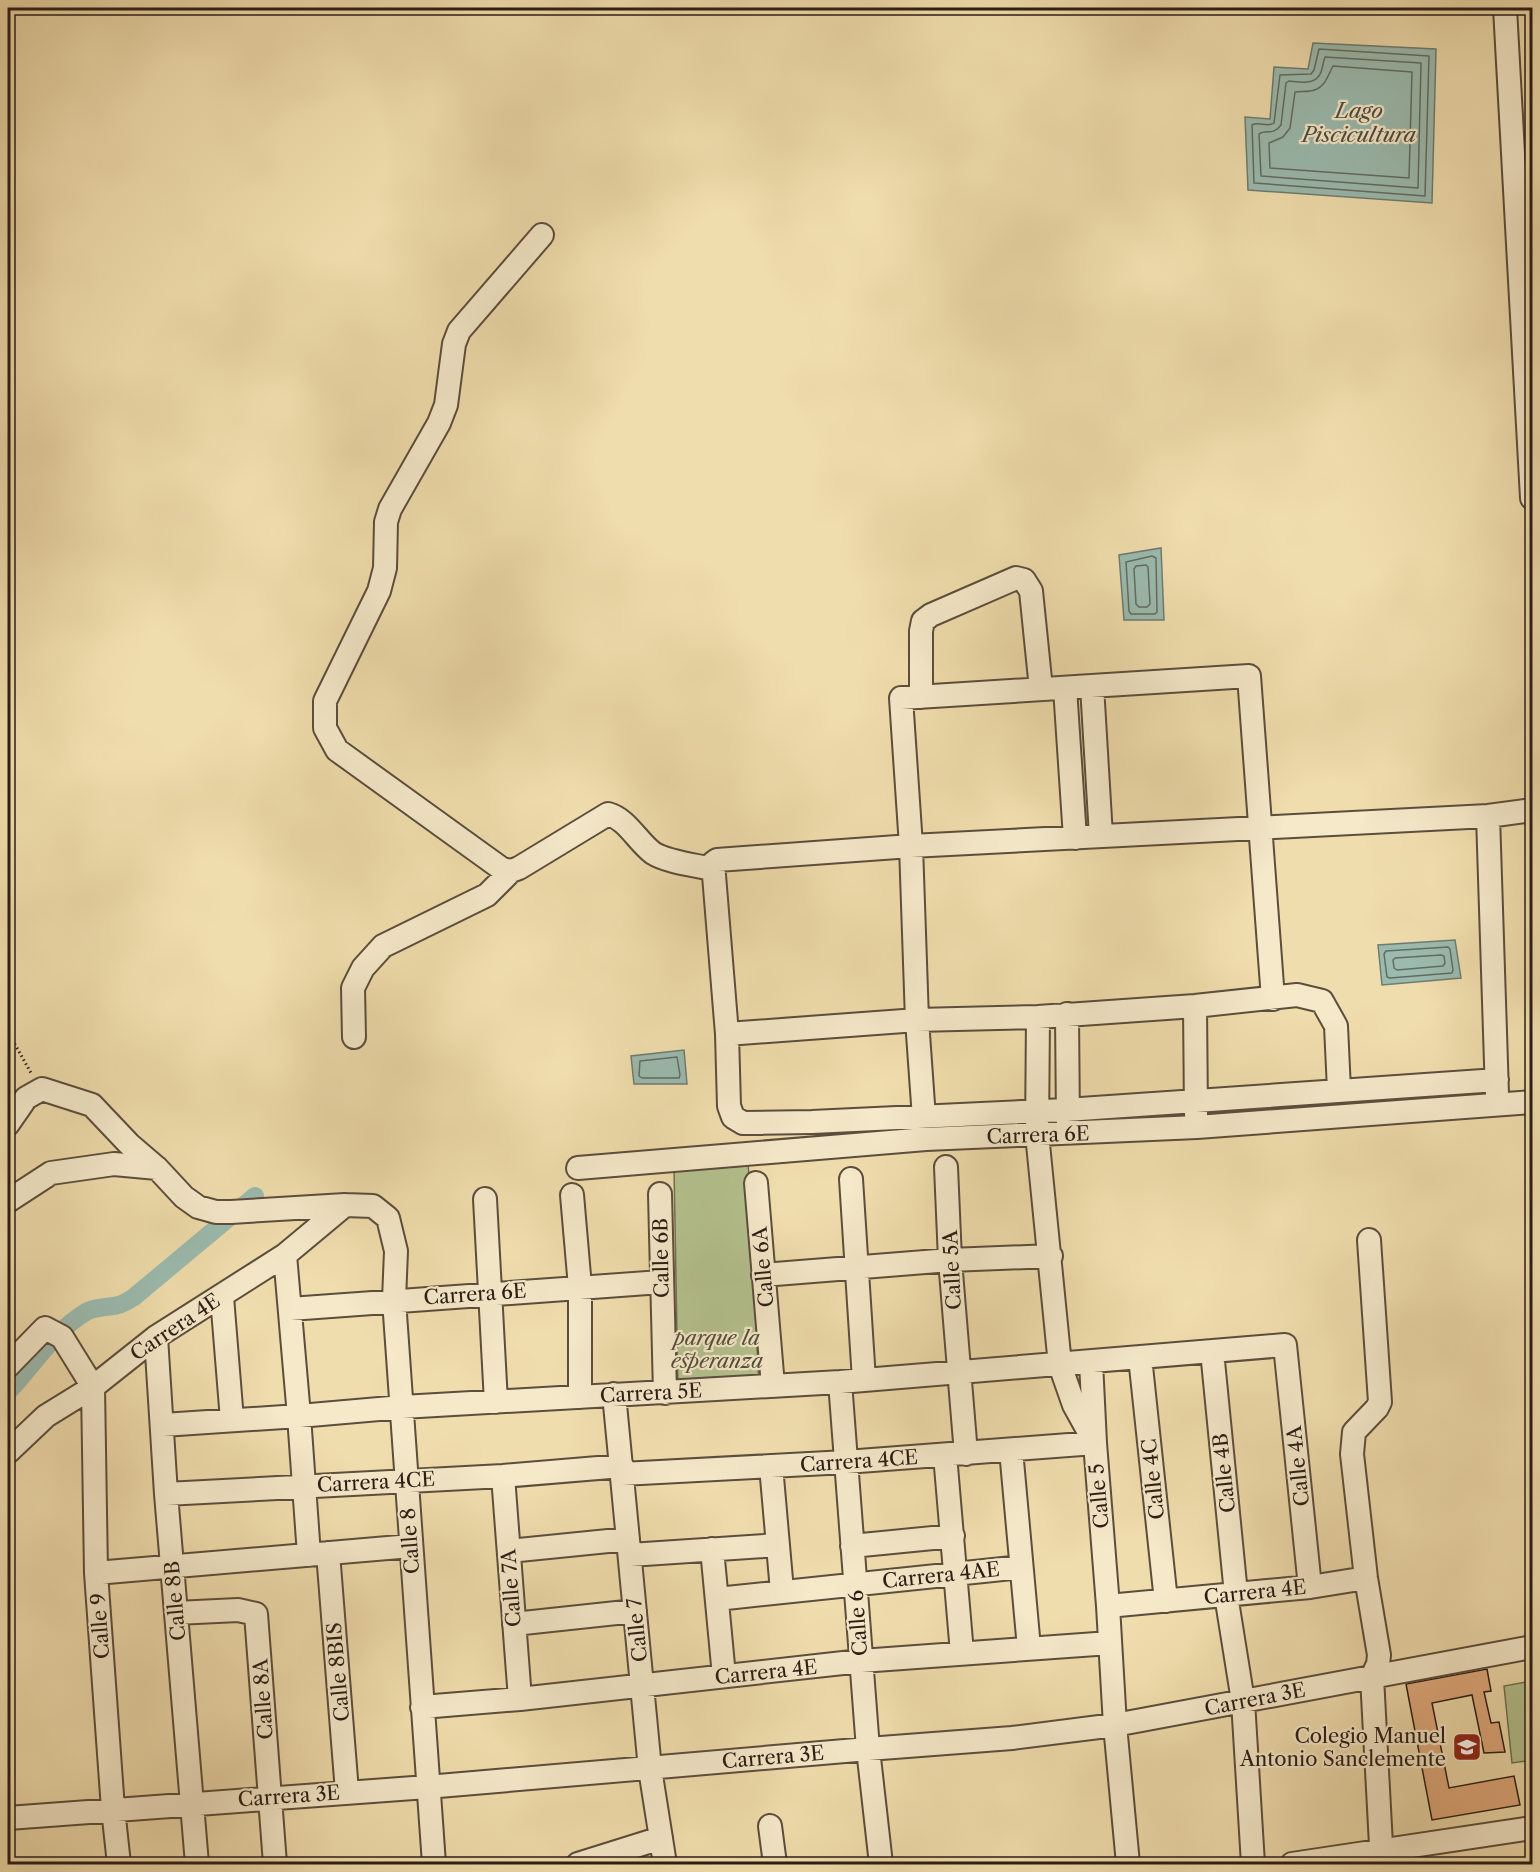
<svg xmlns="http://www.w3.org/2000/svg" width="1540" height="1872" font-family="'Libre Caslon Text',serif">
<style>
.green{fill:#b4c28e;stroke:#6f7052;stroke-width:1.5}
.water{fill:#9bbbaf;stroke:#6e7c72;stroke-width:1.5}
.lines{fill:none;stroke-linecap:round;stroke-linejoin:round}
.shore{stroke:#626c62;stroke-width:1.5}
.canal{stroke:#9bbbaf;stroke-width:18}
.building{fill:#e1ab7d;stroke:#2a1d16;stroke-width:1.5}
.minor-casing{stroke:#5c4d3c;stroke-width:26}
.path{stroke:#2a1d16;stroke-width:3;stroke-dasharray:1.5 3;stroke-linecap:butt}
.minor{stroke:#f5e9ca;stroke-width:22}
.labels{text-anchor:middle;stroke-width:4.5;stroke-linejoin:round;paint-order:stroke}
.street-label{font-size:20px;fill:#2a1d16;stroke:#f5e9ca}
.park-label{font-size:20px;font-style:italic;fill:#534f3a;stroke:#f5e9ca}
.poi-label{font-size:20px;fill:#2a1d16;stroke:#f5e9ca;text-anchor:end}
.water-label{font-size:21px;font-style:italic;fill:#4c4c44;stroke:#f5e9ca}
</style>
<rect width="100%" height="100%" fill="#f0ddad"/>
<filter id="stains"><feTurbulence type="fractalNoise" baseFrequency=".00333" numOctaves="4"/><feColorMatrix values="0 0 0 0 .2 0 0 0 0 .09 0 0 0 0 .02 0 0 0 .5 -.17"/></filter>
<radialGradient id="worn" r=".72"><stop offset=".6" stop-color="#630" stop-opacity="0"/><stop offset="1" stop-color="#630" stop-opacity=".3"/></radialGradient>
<path class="green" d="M748 1160 759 1387 678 1392 674 1167Z
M1532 1681V1760L1512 1763 1504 1686Z"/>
<path class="water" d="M1313 43 1436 49 1432 203 1248 190 1245 117 1270 119 1274 67 1308 69Z
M1161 548 1164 620H1124L1119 555Z
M1455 940 1461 978 1382 985 1378 945Z
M684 1050 687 1084H634L631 1056Z"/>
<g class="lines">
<path class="shore" d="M1319 49 1429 56 1425 196 1254 183 1252 125C1259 121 1267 128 1274 123L1280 75 1311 74 1314 70Z
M1325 57 1421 63 1418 188 1261 176 1259 134C1266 129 1273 136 1281 125L1286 83 1289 81C1300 82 1316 86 1321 72 1323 67 1323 62 1325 57Z
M1333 66 1412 72 1409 178 1270 168 1269 143 1283 137 1290 128 1295 92C1300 91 1304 92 1310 91 1325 89 1327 77 1333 66Z
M1152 556 1156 558 1157 612 1155 614H1131L1129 611 1126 562Z
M1146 565 1148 567 1150 604 1147 607H1139L1136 604 1134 569 1136 566Z
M1448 947 1450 949 1453 970 1452 973 1390 978 1387 977 1384 954 1386 951Z
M1441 955 1444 956 1445 963 1443 966 1397 970 1394 968 1393 960 1395 958Z
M677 1057 680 1075 679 1078H642L639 1076 640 1061Z"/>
<path class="canal" d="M8 1392C33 1366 54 1331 86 1312 96 1306 107 1308 118 1305 123 1304 129 1300 134 1297L255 1196"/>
</g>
<path class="building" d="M1487 1669 1491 1691 1484 1692 1491 1723 1499 1722 1505 1752 1484 1753 1472 1695 1432 1703 1449 1788 1514 1776 1520 1805 1432 1820 1406 1684Z"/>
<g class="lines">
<g class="minor-casing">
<path id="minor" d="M1505 8 1532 498
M542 235 459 331 454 344 446 405 439 423 390 509 386 522 385 568 379 591 325 701V728L337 750 502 869 511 871 519 868 608 814C627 819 637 841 653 853 667 862 695 865 712 869
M1092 686 1101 836
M1065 688 1075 838
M921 697V631L923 621 931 615 1016 578 1024 580 1031 591 1041 689
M1488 816 1497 1094
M1273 999 1249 676 901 698 911 846 1488 816 1532 810
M1195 1006 1196 1114
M1067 1014 1068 1123
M1038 1017 1037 1134 1060 1365 1074 1405 1095 1443 1108 1606 1115 1725 1128 1864
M727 1034 713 863 717 860 911 846 917 1020 925 1132
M354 1037 353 988 363 968 383 946 487 895 511 871
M1339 1090 1336 1026 1322 1001 1297 995 1195 1006 1038 1017 917 1020 727 1034 729 1106 733 1117 743 1123 812 1122 1066 1110 1497 1080
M8 1124 26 1098 42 1089 92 1105 129 1144 157 1168 184 1197 198 1207 216 1212H231L345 1205 373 1206 388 1218 396 1251 394 1300 434 1864
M946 1167 950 1260 966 1454
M578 1168 926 1139 1197 1127 1532 1102
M851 1179 864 1380
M756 1183 773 1386
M660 1194 665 1393
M572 1195 580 1287V1397
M485 1199 496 1402
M8 1201 51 1173 114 1164 157 1168
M1369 1240 1380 1402 1377 1408 1354 1432 1352 1454 1366 1578 1379 1655 1378 1664 1372 1677 1382 1864
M285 1255 299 1416 309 1555
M763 1275 950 1260 1051 1256
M222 1297 232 1420
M290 1309 661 1282
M156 1337 166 1494 197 1864
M1212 1351 1236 1594
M1140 1357 1166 1601
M8 1366 45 1328 62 1337 93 1387 96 1573 113 1809 119 1864
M840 1382 868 1749 881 1864
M614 1394 650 1769 665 1864
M163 1425 299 1416 402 1407 840 1382 1285 1345 1310 1587
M1011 1450 1029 1648
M8 1452 46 1416 93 1387 156 1337 285 1255 345 1205
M945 1455 962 1653
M771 1466 782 1591
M622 1474 846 1462 1095 1443 1091 1362
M503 1476 520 1699
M166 1494 503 1476 622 1466
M852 1546 953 1536
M712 1549 724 1676
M509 1551 628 1539
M328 1553 347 1792
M630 1555 778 1545
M96 1573 411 1546
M1226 1595 1243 1701 1253 1864
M717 1599 1021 1567
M1108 1606 1310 1587 1366 1578
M176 1613 238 1610 256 1614 275 1864
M514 1624 635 1611
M422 1707 520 1699 861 1661 1110 1643
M8 1818 427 1787 868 1749 1012 1738 1115 1725 1532 1647
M770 1826 775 1864
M578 1864 661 1838
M1292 1864 1532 1828"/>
</g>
<path class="path" d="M8 1032 31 1073"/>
<use href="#minor" class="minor"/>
</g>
<defs>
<g id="school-square" transform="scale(1.5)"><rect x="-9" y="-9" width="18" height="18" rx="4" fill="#8f2418" stroke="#f5e9ca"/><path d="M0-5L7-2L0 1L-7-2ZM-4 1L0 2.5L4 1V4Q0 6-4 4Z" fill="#fff"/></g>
</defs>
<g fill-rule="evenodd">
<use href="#school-square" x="1467" y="1747"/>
</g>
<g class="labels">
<g class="street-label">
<text transform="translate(1038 1135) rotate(-2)" y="7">Carrera 6E</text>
<text transform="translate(661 1258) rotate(-91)" y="7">Calle 6B</text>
<text transform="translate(763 1267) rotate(-95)" y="7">Calle 6A</text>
<text transform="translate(952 1270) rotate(-93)" y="7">Calle 5A</text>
<text transform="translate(475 1294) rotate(-4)" y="7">Carrera 6E</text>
<text transform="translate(175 1327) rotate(-34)" y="7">Carrera 4E</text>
<text transform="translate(651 1393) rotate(-3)" y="7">Carrera 5E</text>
<text transform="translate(859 1461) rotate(-4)" y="7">Carrera 4CE</text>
<text transform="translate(1298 1466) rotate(-96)" y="7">Calle 4A</text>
<text transform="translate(1224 1473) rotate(-96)" y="7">Calle 4B</text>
<text transform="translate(1153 1479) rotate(-96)" y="7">Calle 4C</text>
<text transform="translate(376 1482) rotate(-3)" y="7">Carrera 4CE</text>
<text transform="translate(1099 1496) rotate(-95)" y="7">Calle 5</text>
<text transform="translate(410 1541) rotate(-94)" y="7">Calle 8</text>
<text transform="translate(941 1575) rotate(-6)" y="7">Carrera 4AE</text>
<text transform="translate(511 1588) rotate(-94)" y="7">Calle 7A</text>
<text transform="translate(1255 1592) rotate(-6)" y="7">Carrera 4E</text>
<text transform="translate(175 1601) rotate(-95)" y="7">Calle 8B</text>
<text transform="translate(858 1623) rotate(-94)" y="7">Calle 6</text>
<text transform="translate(100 1626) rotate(-94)" y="7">Calle 9</text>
<text transform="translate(637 1630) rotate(-96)" y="7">Calle 7</text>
<text transform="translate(338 1672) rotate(-95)" y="7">Calle 8BIS</text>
<text transform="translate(766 1672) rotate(-6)" y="7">Carrera 4E</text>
<text transform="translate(263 1699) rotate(-94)" y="7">Calle 8A</text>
<text transform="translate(1255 1699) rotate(-11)" y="7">Carrera 3E</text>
<text transform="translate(773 1757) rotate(-5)" y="7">Carrera 3E</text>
<text transform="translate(289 1796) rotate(-4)" y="7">Carrera 3E</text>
</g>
<g class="park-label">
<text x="717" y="1345">parque la<tspan x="717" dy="23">esperanza</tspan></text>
</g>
<g class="poi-label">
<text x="1446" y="1743">Colegio Manuel<tspan x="1446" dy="23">Antonio Sanclemente</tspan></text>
</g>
<g class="water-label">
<text x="1359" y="118">Lago<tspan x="1359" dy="24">Piscicultura</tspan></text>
</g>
</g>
<rect width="1540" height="1872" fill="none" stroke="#f0ddad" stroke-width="30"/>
<rect x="9" y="9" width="1522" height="1854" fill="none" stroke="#2a1d16" stroke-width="3"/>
<rect x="15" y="15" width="1510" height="1842" fill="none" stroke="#2a1d16" stroke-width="1.5"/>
<rect width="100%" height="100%" filter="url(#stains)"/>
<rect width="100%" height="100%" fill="url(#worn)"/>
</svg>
